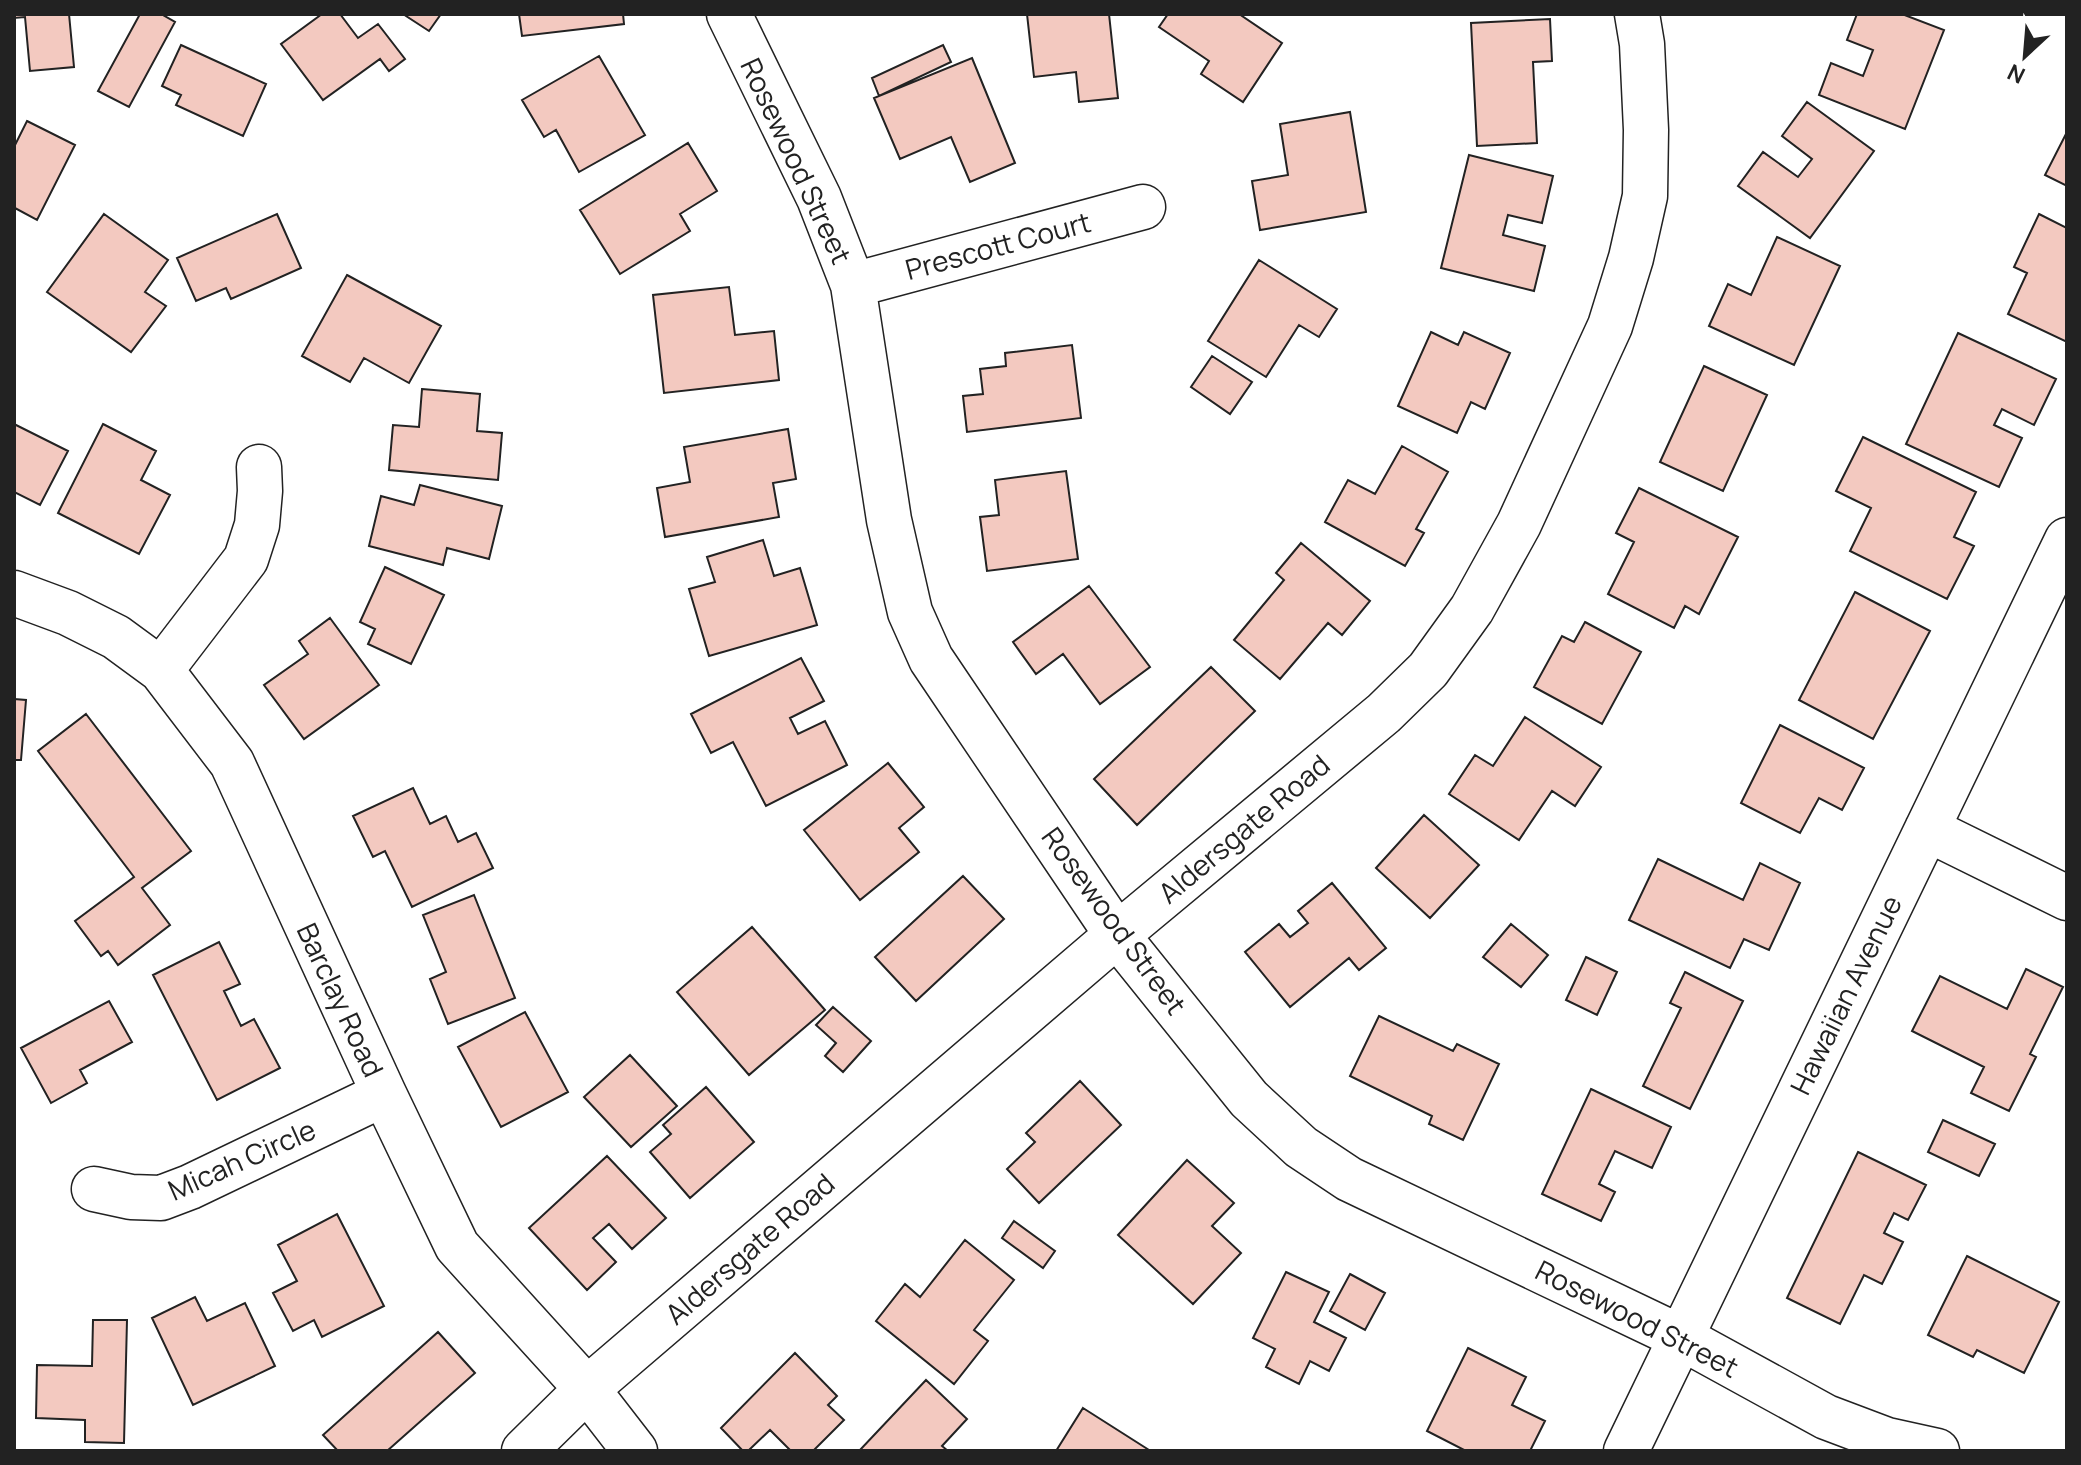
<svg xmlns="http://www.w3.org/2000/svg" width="2081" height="1465" font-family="Manrope,sans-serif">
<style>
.building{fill:#f3c9c0;stroke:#222;stroke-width:2}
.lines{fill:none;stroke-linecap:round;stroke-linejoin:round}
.minor-casing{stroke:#222;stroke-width:47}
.minor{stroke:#fff;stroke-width:44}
.labels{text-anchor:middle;stroke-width:6;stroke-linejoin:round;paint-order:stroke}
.street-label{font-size:28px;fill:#222;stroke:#fff}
</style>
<rect width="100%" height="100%" fill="#fff"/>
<path class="building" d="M14 14H69L74 67 30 71 25 17 14 18Z
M140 14H161L175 22 129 107 98 91Z
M322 14H340L358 38 378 24 405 59 389 71 380 59 323 100 281 44Z
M403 14H441L429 31Z
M519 14H623L624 24 522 36Z
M1027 14H1109L1118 98 1079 102 1076 72 1034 77Z
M1168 14H1239L1282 43 1243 102 1201 74 1209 61 1159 27Z
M1857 14H1902L1944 30 1905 129 1819 95 1831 63 1863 76 1873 50 1847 40Z
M1550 19 1552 61 1533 62 1537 143 1477 146 1471 23Z
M181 45 266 84 243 136 176 105 181 95 162 86Z
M943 45 951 62 879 96 872 78Z
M599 56 645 135 579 172 556 130 544 137 522 100Z
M972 58 1015 163 970 182 951 137 900 159 874 98Z
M1807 102 1874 151 1810 238 1738 186 1763 152 1798 177 1812 159 1782 136Z
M1350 112 1366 212 1260 230 1252 181 1288 175 1280 124Z
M27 121 75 145 37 220 15 208 14 211V147Z
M2067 132V186L2045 175Z
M688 143 717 191 680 214 690 231 620 274 580 210Z
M1469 155 1553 176 1542 223 1508 215 1503 235 1545 246 1534 291 1441 268Z
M104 214 168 260 145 292 166 306 131 352 47 292Z
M277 214 301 268 231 299 226 288 196 301 177 258Z
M2039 214 2067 228V342L2008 314 2027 273 2014 267Z
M1777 237 1840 266 1794 365 1709 326 1728 284 1751 295Z
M1259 260 1337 309 1319 337 1299 325 1266 377 1208 341Z
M347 275 441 326 409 383 364 358 350 382 302 356Z
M729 287 735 335 774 331 779 380 664 393 653 295Z
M1431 332 1458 345 1464 332 1510 353 1485 409 1471 402 1457 433 1398 406Z
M1958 333 2056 379 2034 425 2002 409 1994 425 2022 438 1999 487 1906 444Z
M1072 345 1081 418 967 432 963 396 983 394 980 369 1006 366 1005 353Z
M1212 356 1252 382 1230 414 1191 387Z
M1704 366 1767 395 1723 491 1660 462Z
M422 389 480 394 477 431 502 433 498 480 389 470 393 425 419 427Z
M14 424 68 451 40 505 14 492Z
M103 424 156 451 141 480 170 495 139 554 58 513Z
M788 429 796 479 773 483 779 517 665 537 657 488 690 482 684 447Z
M1863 437 1976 492 1954 537 1974 546 1947 599 1850 551 1871 508 1836 491Z
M1402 446 1448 472 1416 529 1424 533 1405 566 1325 522 1348 480 1375 494Z
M1066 471 1078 559 987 571 980 517 999 515 995 480Z
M420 485 502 506 489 559 447 548 443 565 369 546 381 496 414 505Z
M1639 488 1738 537 1699 614 1685 606 1674 628 1608 594 1634 542 1616 533Z
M763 540 774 576 800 568 817 625 709 656 689 589 715 582 707 557Z
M1301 543 1370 601 1342 635 1328 623 1280 679 1234 640 1284 580 1276 573Z
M385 567 444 595 411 664 368 644 375 629 360 622Z
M1089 586 1150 667 1100 704 1063 654 1036 674 1013 642Z
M1855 592 1930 631 1873 739 1799 700Z
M330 618 379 685 304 739 264 685 308 654 299 641Z
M1585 622 1641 652 1602 724 1534 687 1562 636 1574 642Z
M801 658 824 701 790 718 798 734 825 721 847 765 766 806 733 742 711 753 691 714Z
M1211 667 1255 711 1137 825 1094 779Z
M14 699 26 700 21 760H14Z
M86 714 191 851 142 888 170 925 118 965 108 951 101 956 75 921 134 877 38 751Z
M1525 717 1601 767 1575 806 1552 791 1519 840 1449 794 1475 755 1493 766Z
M1780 725 1864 768 1842 810 1819 798 1800 833 1741 803Z
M888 763 924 807 899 828 919 852 860 900 804 830Z
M413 788 430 824 446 816 458 842 476 833 493 868 412 907 385 851 373 857 353 816Z
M1424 815 1479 865 1430 918 1376 868Z
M1658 859 1743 900 1760 863 1800 883 1769 950 1744 939 1730 968 1629 920Z
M963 876 1004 919 916 1001 875 957Z
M1332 883 1386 948 1359 970 1349 958 1290 1007 1245 952 1279 924 1290 937 1308 923 1298 911Z
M474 895 515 998 448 1024 430 979 446 972 423 915Z
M1511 924 1548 955 1521 987 1483 957Z
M752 927 825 1010 749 1075 677 992Z
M219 942 240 984 224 991 241 1026 254 1019 280 1068 217 1100 153 975Z
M1586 957 1617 972 1597 1015 1566 1000Z
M2026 969 2063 987 2030 1054 2036 1057 2009 1111 1971 1093 1984 1067 1912 1031 1940 976 2007 1009Z
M1685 972 1743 1001 1690 1109 1643 1086 1681 1008 1670 1003Z
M109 1001 132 1042 80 1070 87 1083 51 1103 21 1048Z
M833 1007 871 1041 843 1072 825 1056 836 1043 816 1025Z
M525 1012 568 1092 501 1127 458 1047Z
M1379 1016 1453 1051 1457 1044 1499 1064 1463 1140 1429 1124 1432 1116 1350 1076Z
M630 1055 677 1106 631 1147 584 1097Z
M1080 1081 1121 1125 1039 1203 1007 1169 1035 1142 1026 1133Z
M706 1087 754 1142 690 1198 650 1152 671 1134 663 1125Z
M1591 1089 1671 1127 1652 1168 1615 1151 1599 1184 1615 1192 1601 1221 1542 1194Z
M1943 1120 1995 1144 1979 1176 1928 1152Z
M1858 1152 1926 1185 1908 1220 1894 1213 1884 1233 1903 1242 1882 1284 1864 1275 1840 1324 1787 1298Z
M607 1156 666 1218 632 1249 609 1224 593 1238 616 1262 587 1290 529 1228Z
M1187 1160 1234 1203 1212 1226 1241 1253 1193 1304 1118 1235Z
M337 1214 384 1306 322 1337 314 1320 293 1331 273 1293 297 1281 278 1245Z
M1014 1221 1055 1251 1043 1268 1002 1238Z
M965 1240 1014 1280 974 1330 988 1341 954 1384 876 1321 905 1284 920 1297Z
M1967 1256 2059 1302 2024 1373 1977 1350 1973 1357 1928 1335Z
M1286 1272 1329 1292 1314 1322 1346 1338 1329 1371 1310 1361 1299 1384 1266 1367 1275 1349 1253 1338Z
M1350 1274 1385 1293 1365 1330 1330 1311Z
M195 1297 207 1321 245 1303 275 1366 193 1405 152 1318Z
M93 1320H127L124 1443 85 1442V1420L36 1418 37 1365 92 1366Z
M438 1332 475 1373 387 1451H338L323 1435Z
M1468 1348 1526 1377 1512 1405 1545 1421 1530 1451H1466L1427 1431Z
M795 1353 837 1396 828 1405 844 1420 813 1451H791L770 1430 748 1451H743L721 1428Z
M926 1380 967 1419 942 1446 948 1451H859Z
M1083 1408 1149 1450V1451H1056Z"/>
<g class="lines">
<g class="minor-casing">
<path id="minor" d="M729 14 819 198 853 285 889 520 910 612 931 659 1117 935 1249 1099 1301 1147 1349 1179 1680 1337 1826 1417 1887 1440 1937 1451
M853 285 1143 207
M14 593 68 613 116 637 161 670 232 763 384 1094 457 1246 587 1389 635 1451
M161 670 246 559 257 525 260 491 259 467
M1927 829 2067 898
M94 1189 131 1197 161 1198 190 1187 384 1094
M524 1451 587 1389 1117 935 1384 713 1428 670 1472 609 1519 524 1610 326 1631 258 1645 196 1646 130 1642 44 1637 14
M1626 1451 2067 540"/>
</g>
<use href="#minor" class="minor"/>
</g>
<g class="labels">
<g class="street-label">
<text transform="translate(796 161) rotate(65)" y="10">Rosewood Street</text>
<text transform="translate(998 246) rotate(-15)" y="10">Prescott Court</text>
<text transform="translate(1244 829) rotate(-40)" y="10">Aldersgate Road</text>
<text transform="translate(1114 921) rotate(54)" y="10">Rosewood Street</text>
<text transform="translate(1846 995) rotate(-64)" y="10">Hawaiian Avenue</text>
<text transform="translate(340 1000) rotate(65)" y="10">Barclay Road</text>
<text transform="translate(242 1160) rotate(-24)" y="10">Micah Circle</text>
<text transform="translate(750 1249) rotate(-41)" y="10">Aldersgate Road</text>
<text transform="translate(1637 1319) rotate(27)" y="10">Rosewood Street</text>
</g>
</g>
<rect width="2081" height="1465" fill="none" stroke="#222222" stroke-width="32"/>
<g transform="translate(2025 56) rotate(206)" stroke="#ffffff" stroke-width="6" paint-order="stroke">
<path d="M0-6L14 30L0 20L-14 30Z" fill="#222222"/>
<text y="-12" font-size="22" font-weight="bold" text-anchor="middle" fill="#222222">N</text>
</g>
</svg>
